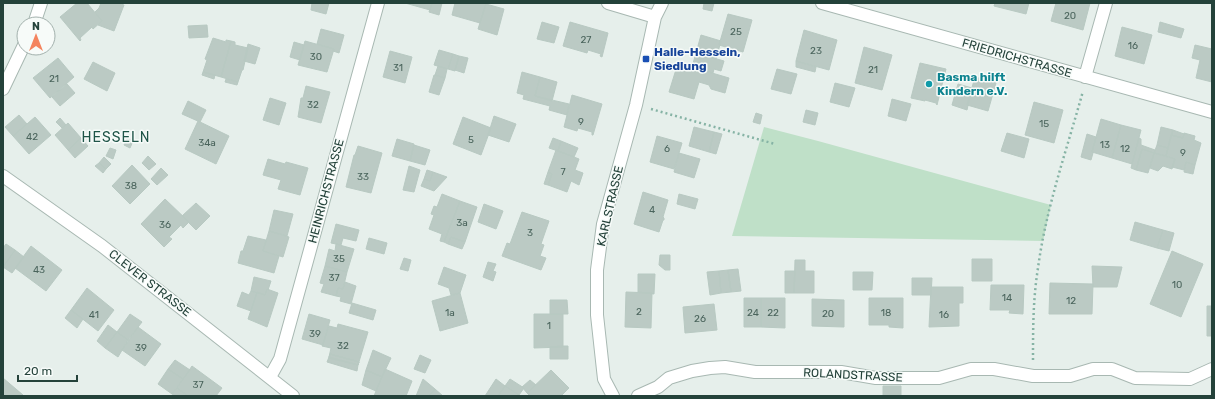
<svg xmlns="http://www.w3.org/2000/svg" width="1215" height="399" font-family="Rubik,sans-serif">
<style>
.green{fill:#bfe0c8}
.building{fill:#bbcac4;stroke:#b8c9c2}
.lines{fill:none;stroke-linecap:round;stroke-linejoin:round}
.minor-casing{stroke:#a8b8b2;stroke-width:14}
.path{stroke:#86b3a5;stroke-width:2.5;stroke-dasharray:2 3;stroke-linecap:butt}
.minor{stroke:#fff;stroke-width:12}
.transit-dot{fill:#1a4fb4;stroke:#f7fbf9;stroke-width:1.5}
.culture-dot{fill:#0f9aa8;stroke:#f7fbf9;stroke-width:1.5}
.labels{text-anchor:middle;stroke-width:3;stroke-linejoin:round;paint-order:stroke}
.number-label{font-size:10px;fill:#4a645c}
.transit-label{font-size:12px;font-weight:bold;fill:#164399;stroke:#f7fbf9;text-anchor:start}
.street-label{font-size:12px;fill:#24423a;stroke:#f7fbf9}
.culture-label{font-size:12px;font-weight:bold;fill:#0d838f;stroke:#f7fbf9;text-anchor:start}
.quarter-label{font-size:14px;letter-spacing:1px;fill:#1f5548;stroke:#f7fbf9}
</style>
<rect width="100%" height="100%" fill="#e6efeb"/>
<path class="green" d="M764 127 818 141 1051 205 1043 241 732 236Z"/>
<path class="building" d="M77 3H87L102 21 93 29 92 27 80 38 81 40 80 41 60 17Z
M101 3H118L124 5 114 31 98 25 102 21 95 12 99 8Z
M312 3H329L326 14 311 10Z
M405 3H432L430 10Z
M432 3H442L439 15 429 12Z
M455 3H486L480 23 452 15Z
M704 3H714L712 11 703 9Z
M995 3H1029L1026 14 994 6Z
M1056 3H1090L1083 30 1051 21Z
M486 4 504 9 497 35 478 29Z
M728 14 752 20 743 52 719 45Z
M542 22 559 27 554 43 537 39Z
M570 22 608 33 602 57 600 56 601 54 588 50 587 53 563 46Z
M1160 22 1184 29 1181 38 1158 32Z
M207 25 208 37 189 38 188 26Z
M1122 27 1152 35 1144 64 1115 56Z
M321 29 344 35 339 53 333 51 334 49 317 44Z
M804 30 837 40 829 70 796 61Z
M701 35 721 41 716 59 696 53Z
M213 38 226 42V40L231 41 221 77 203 72 207 60 205 59Z
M231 41 235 42V45L248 48 243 70H242L238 82 221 77Z
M305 41 334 49 327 72 298 65Z
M294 42 304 45 300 60 290 57Z
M248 44 260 48 255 64 244 61Z
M1195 45 1212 49V82L1196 78 1200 60 1192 58Z
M864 47 892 55 882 90 855 83Z
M439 50 453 54 448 69 434 65Z
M390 51 412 57 405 83 383 77Z
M696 53 724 61 721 71 714 69 713 73 692 67Z
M453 54 459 56 455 71 448 69Z
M459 56 468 58 464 73 455 70Z
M58 58 74 77 50 98 33 78Z
M796 61 816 67 815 72 796 67Z
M93 62 115 73 107 91 84 79Z
M678 63 729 78 725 93 711 89 709 85 699 82 694 99 669 92Z
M920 63 946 69 937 105 936 103 925 100V101L911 98Z
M438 66 447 69 445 78 435 75Z
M777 69 797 74 791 94 771 89Z
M203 72 215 75 214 79 202 75Z
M522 72 540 77 535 96 569 104 567 115 549 110 550 106 523 99 524 95 517 93Z
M434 75 445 78 439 95 429 92Z
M540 77 557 82 552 101 535 96Z
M975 77 996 83 988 111 967 105Z
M226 79 238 82 237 85 225 82Z
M835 83 855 88 849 107 830 102Z
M67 84 75 93 60 106 52 97Z
M958 84 972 88 967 110 952 105Z
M306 86 330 92 321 123 298 117 301 98H303Z
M572 95 602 104 593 135H592V132L578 128 577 131 564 127Z
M270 98 286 103 279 125 263 120Z
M892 99 911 104 906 121 888 116Z
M188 101 206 110 200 122 182 114Z
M1034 102 1063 110 1054 143 1025 135Z
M806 110 818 113 815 125 803 122Z
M756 113 762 115 760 124 753 122Z
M19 115 27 124 13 136 5 127Z
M494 116 516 124 509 142 488 135Z
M35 117 51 135 29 154 13 136Z
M463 117 491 128 481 155 453 144Z
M60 118 66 125 62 128 56 122Z
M1101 119 1121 125 1112 158 1092 152Z
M198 121 229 136 216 164 185 149Z
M68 123 81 138 68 150 55 135Z
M1121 125 1141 130 1132 164 1112 158Z
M694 127 714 132 709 152 689 146Z
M1161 127 1173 130 1168 148 1157 145Z
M1173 130 1184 134 1183 138 1171 135Z
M714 132 722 134 716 154 709 152Z
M1007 133 1029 139 1024 158 1001 151Z
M1184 133 1195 136 1194 140 1201 143 1195 165 1186 162 1184 170 1172 167 1175 159 1166 156 1171 135 1183 138Z
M1087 134 1096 137 1092 152 1093 153 1091 160 1081 157Z
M657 136 682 143 674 169 650 162Z
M81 138 88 146 75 158 68 150Z
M553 138 561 141 558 151 549 148Z
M1139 138 1141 139V145L1155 150 1154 153 1142 149 1136 170 1131 168Z
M127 139 133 141 130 148 124 145Z
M397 139 414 144 410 161 392 156Z
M561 141 578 148 574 157 558 151Z
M414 145 430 150 425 165 410 161Z
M1157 145 1168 148 1166 156 1154 153Z
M358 146 382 153 371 193 346 187 354 155H355Z
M110 148 116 150 113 159 106 156Z
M1142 149 1154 153 1148 173 1136 170Z
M556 150 579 159 575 170 583 173 579 185 571 181 567 192 548 185 552 174 548 172Z
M679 153 700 159 694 178 674 172Z
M1154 153 1175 159 1172 169 1163 166 1158 171 1150 168Z
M148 156 156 164 149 170 142 163Z
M104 157 111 164 106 169 99 163Z
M268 159 285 164 286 162 308 168 300 195 278 189 281 180 263 175Z
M1186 162 1195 165 1193 174 1184 172Z
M99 163 106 169 103 173 95 166Z
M132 165 150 184 130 204 112 186Z
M409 166 420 170 414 192 403 190Z
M161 168 168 175 157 185 151 179Z
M427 170 433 172 430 181 424 179Z
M433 172 447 177 434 191 421 186 424 179 430 181Z
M548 172 552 174 548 185 544 184Z
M643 192 668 200 663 217 664 218V220H663L659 232 634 224Z
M442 194 460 201 444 242 440 241 442 234 429 229 434 215 431 214 434 206 437 207Z
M679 194 698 199 695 209 677 204Z
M165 199 189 222 183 228 181 225 169 237 172 239 164 247 141 224Z
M460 201 477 207 465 242 451 237 448 244 444 242Z
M196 203 210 216 196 230 182 216Z
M484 204 503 211 496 229 478 222Z
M274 210 293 214 287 236 269 231Z
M522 212 549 221 541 244 544 245 540 256 546 258 541 270 502 256 507 243 510 244Z
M1135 222 1163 230 1157 248 1130 240Z
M336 224 359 230 356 241 343 238 341 245 331 243Z
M1163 230 1174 233 1169 251 1157 248Z
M269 231 289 237 283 257 263 251Z
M248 236 266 240 263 251 279 256 274 273 238 263 241 251H243Z
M451 237 465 242 462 249 448 244Z
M369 238 387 243 384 254 366 249Z
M6 244 15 250 3 267V248Z
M336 244 354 249 347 272 325 266 329 249 335 251Z
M31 246 62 270 46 291 15 268Z
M15 250 24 257 12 273 3 267Z
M1172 251 1203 264 1181 317 1150 304Z
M660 255H670V270H665L659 265Z
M404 258 411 260 408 271 400 269Z
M972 259H992V281H972Z
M795 260H805V271H814V293H794Z
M488 262 496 264 493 271 496 272 493 281 483 277Z
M325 266 347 272 343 289 338 288 336 296 321 292 324 284 320 283Z
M1092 266 1122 267 1117 287H1093Z
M444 267 466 275 460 293 451 295 449 288 438 284Z
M738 269 741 291 731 292 728 270Z
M728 270 731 292 721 293 719 271Z
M719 271 721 293 710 295 707 272Z
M785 271H795L794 293H785Z
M853 272H873L872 290H853Z
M638 274H655L654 294 638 292Z
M254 277 271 281 268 290 267 289 265 295 251 291Z
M912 278H932L931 295H912Z
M345 282 356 286 351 304 340 301 341 297 336 296 338 288 343 289Z
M1050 283 1093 284 1092 314H1049Z
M991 285H1024L1023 314 1009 313 1010 310H990Z
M931 287H963V303H959V326L929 327Z
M87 288 114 310 98 331 71 310Z
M267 289 278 293 267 327 248 319 257 292 265 295Z
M251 291 257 293 251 311 237 306 242 292 249 295Z
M626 292 652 293 651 328 625 327Z
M460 293 468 323 440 331 432 301Z
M744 298H761V327H744Z
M761 298H785V328L761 327Z
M869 298H903V328L889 327V325H869Z
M812 299 844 300V327L812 326Z
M550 300H567L568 314H550Z
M352 303 376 310 373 320 349 313Z
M714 304 717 330 685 333 683 307Z
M1207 306H1212V336H1207Z
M71 310 83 319 77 328 65 318Z
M130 314 142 322 128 340 117 332Z
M309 314 330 320 323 345 302 339Z
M534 314H563V347L534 348Z
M338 324 368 332 358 365 359 362 330 354 329 357 331 348 322 346 329 326 337 328Z
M108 325 117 332 105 348 97 341Z
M138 327 161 344 145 366 122 350Z
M117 332 128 340 118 357 105 348Z
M563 346H568V359H550V347Z
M373 350 391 358 382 377 366 370Z
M330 354 359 362 358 365 329 358Z
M420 355 431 360 425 373 414 369Z
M329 357 358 365 357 371 327 362Z
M175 360 190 370 183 379 168 369Z
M192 366 222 388 216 396H188L177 388Z
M168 369 183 379 172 394 158 384Z
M385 369 412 381 406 396H374Z
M366 370 382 377 376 391 362 385Z
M551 370 569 388 561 396H530L527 393Z
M3 378 23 395 22 396H3Z
M423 379 435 389 429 396H416Z
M496 379 505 386 498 396H485Z
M510 379 524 388 519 395 505 386Z
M530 380 536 385 527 393 522 387Z
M505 386 519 395V396H498Z
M883 386H901V396H883Z
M177 388 188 396H175L172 394Z
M435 389 443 396H429Z"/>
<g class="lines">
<g class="minor-casing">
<path id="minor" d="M608 3 655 17
M822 3 1212 112
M34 24 41 3
M1085 77 1106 3
M3 89 24 45
M3 176 102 246 293 396
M270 377 280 359 378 3
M613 396 604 379 597 315V270L603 224 636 105 655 17 662 3
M638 396 658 387 669 378 692 371 710 368 725 367 755 372H841L876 378H939L971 369H994L1033 376H1070L1093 369H1112L1135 378 1190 379 1212 369"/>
</g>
<path class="path" d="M651 109 775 144
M1033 360C1033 329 1033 299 1038 268 1046 208 1067 149 1083 91"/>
<use href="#minor" class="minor"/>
</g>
<rect class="transit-dot" x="642" y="55" width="8" height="8" rx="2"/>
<circle class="culture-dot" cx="929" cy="84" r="4"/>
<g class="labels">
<g class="number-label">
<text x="1070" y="19">20</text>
<text x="736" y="35">25</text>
<text x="586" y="43">27</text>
<text x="1133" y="49">16</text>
<text x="816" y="54">23</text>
<text x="316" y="60">30</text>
<text x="398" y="71">31</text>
<text x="873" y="73">21</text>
<text x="54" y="82">21</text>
<text x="313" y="108">32</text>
<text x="581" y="125">9</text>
<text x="1044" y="127">15</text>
<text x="32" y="140">42</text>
<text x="471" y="143">5</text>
<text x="207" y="146">34a</text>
<text x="1105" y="148">13</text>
<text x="667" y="152">6</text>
<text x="1125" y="152">12</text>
<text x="1183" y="156">9</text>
<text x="563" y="175">7</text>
<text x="363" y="180">33</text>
<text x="131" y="189">38</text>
<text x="652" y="213">4</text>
<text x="462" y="226">3a</text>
<text x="165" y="228">36</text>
<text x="530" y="236">3</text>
<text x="339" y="262">35</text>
<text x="39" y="273">43</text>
<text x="334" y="281">37</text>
<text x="1177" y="288">10</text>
<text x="1007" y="301">14</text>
<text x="1071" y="304">12</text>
<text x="639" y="315">2</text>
<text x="450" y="316">1a</text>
<text x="753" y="316">24</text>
<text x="773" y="316">22</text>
<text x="886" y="316">18</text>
<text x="828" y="317">20</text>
<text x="94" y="318">41</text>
<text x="944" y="318">16</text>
<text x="700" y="322">26</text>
<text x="549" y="329">1</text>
<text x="315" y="337">39</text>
<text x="343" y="349">32</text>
<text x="141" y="351">39</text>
<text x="198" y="388">37</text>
</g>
<g class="transit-label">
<text x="654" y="56">Halle-Hesseln,<tspan x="654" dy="14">Siedlung</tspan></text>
</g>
<g class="street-label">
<text transform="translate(1017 58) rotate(16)" y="4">FRIEDRICHSTRASSE</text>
<text transform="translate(326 191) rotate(-75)" y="4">HEINRICHSTRASSE</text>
<text transform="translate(610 206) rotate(-77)" y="4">KARLSTRASSE</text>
<text transform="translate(150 283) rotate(38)" y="4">CLEVER STRASSE</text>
<text transform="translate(853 375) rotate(3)" y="4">ROLANDSTRASSE</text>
</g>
<g class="culture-label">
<text x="937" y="81">Basma hilft<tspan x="937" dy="14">Kindern e.V.</tspan></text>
</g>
<g class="quarter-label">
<text x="116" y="142">HESSELN</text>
</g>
</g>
<rect width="1215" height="399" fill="none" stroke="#24423a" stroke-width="8"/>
<g transform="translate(36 36)"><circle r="19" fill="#f7fbf9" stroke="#a3b1ad"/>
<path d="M0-3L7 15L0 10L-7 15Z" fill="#f4845f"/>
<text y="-6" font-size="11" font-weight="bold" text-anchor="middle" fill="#24423a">N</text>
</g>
<path d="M18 375v6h59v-6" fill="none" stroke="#24423a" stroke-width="2"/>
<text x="24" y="375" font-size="12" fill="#24423a" stroke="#f7fbf9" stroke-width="3" paint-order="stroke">20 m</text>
</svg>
